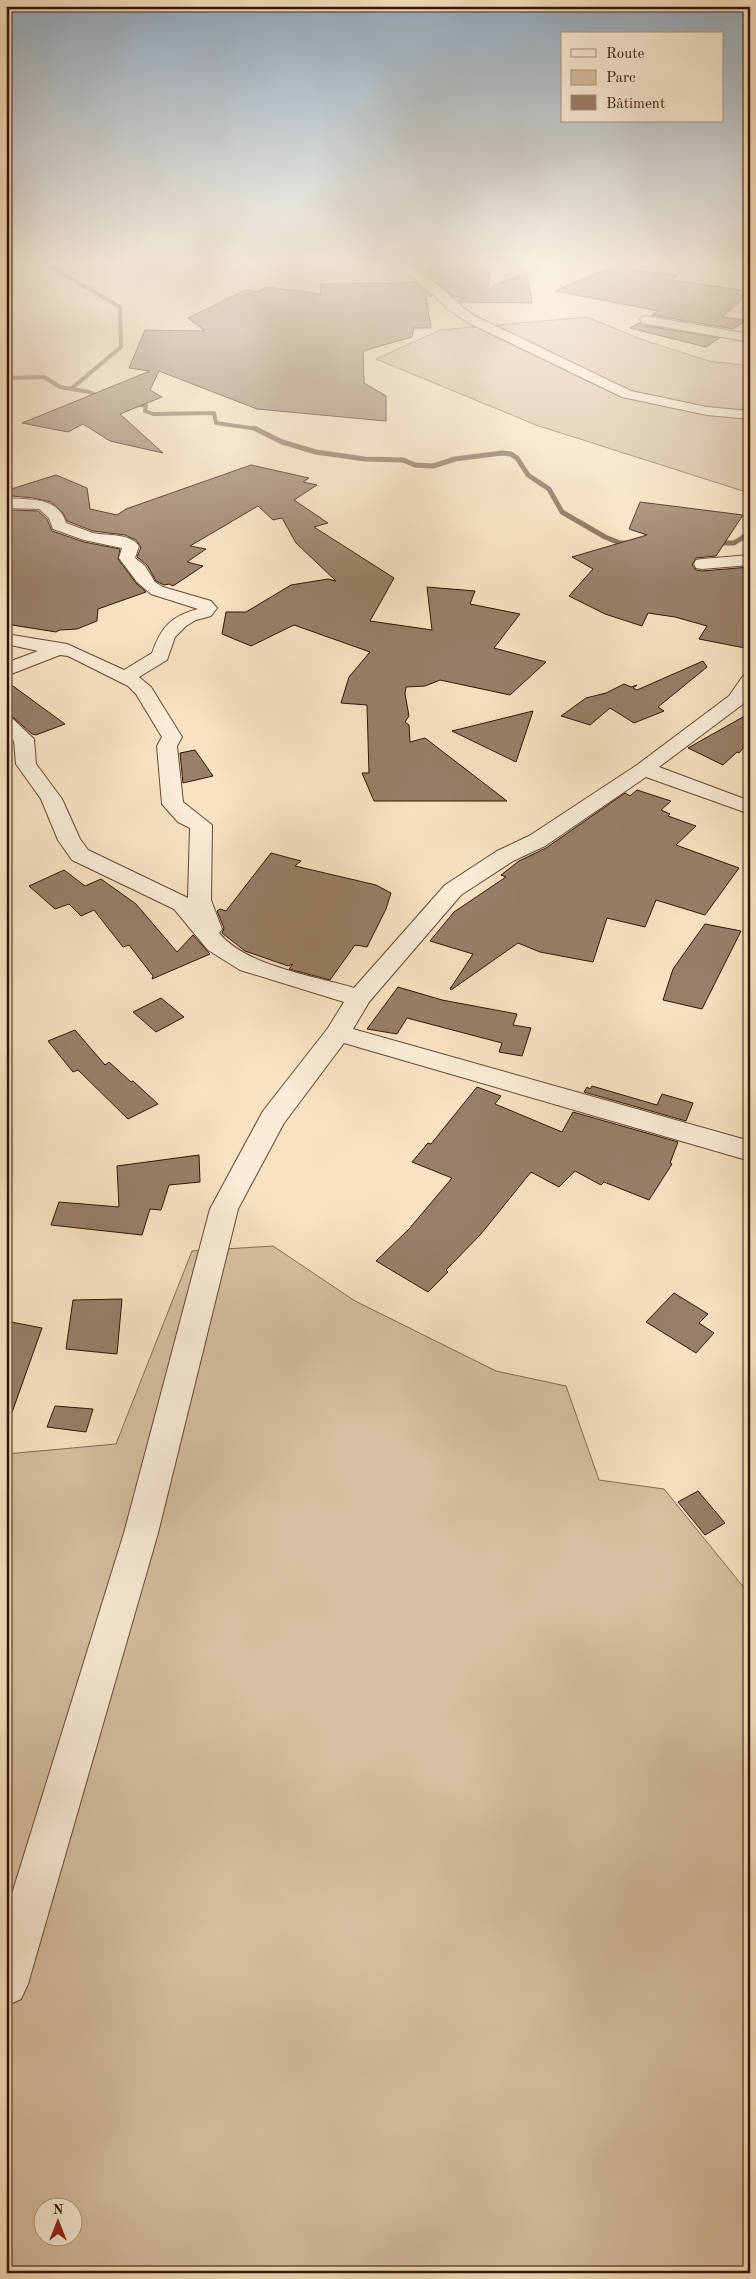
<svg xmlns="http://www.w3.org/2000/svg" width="756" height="2279" font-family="'Old Standard TT',serif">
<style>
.green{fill:#d6bfa2;stroke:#846a54;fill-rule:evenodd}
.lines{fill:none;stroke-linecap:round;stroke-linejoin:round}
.stream-far1{stroke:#816651;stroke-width:4}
.stream{stroke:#816651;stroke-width:5}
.building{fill:#997f68;stroke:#321407}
.minor-casing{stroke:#644836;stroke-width:2}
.minor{fill:#faecd7;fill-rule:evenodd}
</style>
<rect width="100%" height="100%" fill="#f8e2c2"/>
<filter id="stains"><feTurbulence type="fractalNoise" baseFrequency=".004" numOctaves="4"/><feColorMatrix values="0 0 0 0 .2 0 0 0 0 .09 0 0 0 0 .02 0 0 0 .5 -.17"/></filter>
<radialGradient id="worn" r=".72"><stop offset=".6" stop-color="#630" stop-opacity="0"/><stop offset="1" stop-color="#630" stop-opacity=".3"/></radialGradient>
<path class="green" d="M587 317 643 340 709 361 750 366V486L746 492 536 425 376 359 440 330Z
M273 1246 355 1301 496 1371 566 1386 599 1480 664 1489 750 1595V2273H6V1454L116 1444 192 1251ZM42 2206H72V2236H42Z"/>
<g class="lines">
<path class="stream-far1" d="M43 262 120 307 121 347 72 388
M6 378 44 377 60 387 89 392 104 398
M131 403 146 406 145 411 153 414 214 413 216 423 257 429"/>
<path class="stream" d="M254 428 282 442 316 452 365 459 403 460 415 465 433 466 455 459 502 453 511 454 517 458 528 475 549 489 562 512 605 537 620 543H632
M713 543H734L750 533"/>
</g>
<path class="building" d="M430 262H491L488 288 527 272 532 303 460 302 458 300 465 297H454L427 275Z
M611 267 677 275 671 280 741 290 736 294 746 296 722 317 747 320 733 329 652 315 659 311 555 291Z
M404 282H415L432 296H426L431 328H414L412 337 363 351 364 383 386 396V421L257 409 159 371 150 390 162 397 120 414 163 453 110 441 83 424 68 432 22 423 150 371 129 368 145 330 205 331 188 318 246 290 258 292 266 287 321 294 320 284 404 283Z
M639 323 642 325 719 338 706 347 630 328Z
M251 465 309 478 303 482 317 485 294 500 328 523 314 527 394 578 370 621 432 630 427 587 475 591 470 604 520 614 494 648 546 662 510 695 440 680 425 686 406 687 405 694 409 716 405 722 409 725 410 742 425 738 507 801H374L362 773H369L367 705 341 703 349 677 370 652 294 625 251 646 222 634 226 612H246L291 585 328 579 336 581 296 543 282 518 273 520 258 506 190 546 206 549 187 562 203 566 173 586 169 584 164 585 156 581 147 565 137 557 141 547 136 540 125 535 93 531 67 521 63 513 51 502 33 498 12 496 8 490 56 475 87 488 90 509 117 515 126 509Z
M640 502 743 515 716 556 696 558 692 565 696 570 702 571 750 567V649L699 639 707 626 675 617 648 613 642 626 605 614 569 596 593 569 572 557 647 535 629 529Z
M14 510 38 511 47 519 52 531 84 542 120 549 118 559 136 583 146 592 98 609 97 621 77 629 60 630 56 632 6 624V512Z
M703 661 707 667 658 707 664 711 634 723 610 708 590 725 561 716 586 698 606 693 624 684 631 687 637 685 633 688 637 690Z
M6 681 65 724 36 735 32 734 14 718 6 715Z
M533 711 516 762 452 731Z
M750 713V740L739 753 737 752 723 765 688 748Z
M195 750 213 776 183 783 180 753Z
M637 790 671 801 661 810 670 814 668 816 696 826 676 845 739 868 705 915 656 900 645 927 607 918 593 962 540 952 518 943 451 990 450 989 473 954 430 941 454 912 506 877 501 875 519 861 546 848 625 793 630 796Z
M271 853 301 861 295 866 376 885 391 893 386 909 367 947 355 945 330 980 289 969 293 964 288 966 245 951 222 933 224 928 217 911 220 909 226 911Z
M64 870 85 886 101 879 136 904 177 952 193 935 210 954 152 979 153 976 129 945 123 947 94 910 81 916 69 904 55 909 29 886Z
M705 924 741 931 702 1009 663 1000 673 969Z
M398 987 442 1000 517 1014 513 1025 531 1028 522 1056 499 1052 502 1043 407 1018 397 1034 367 1029Z
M161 998 184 1017 156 1032 133 1012Z
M75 1030 105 1065 109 1062 131 1082 133 1081 158 1104 128 1119 78 1070 73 1072 48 1041Z
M592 1086 657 1105 662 1094 693 1103 686 1121 584 1092 587 1087 590 1089Z
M477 1087 501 1096 495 1104 562 1132 573 1112 678 1142 670 1163 672 1164 649 1200 604 1182 601 1185 575 1171 559 1187 531 1172 481 1234 446 1270 448 1272 428 1292 376 1261 409 1229 452 1178 412 1162 428 1143 431 1144Z
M199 1155 200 1182 169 1185 161 1210 150 1209 142 1235 51 1225 59 1202 119 1207 117 1166Z
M674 1293 708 1314 699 1323 714 1333 696 1353 646 1322Z
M122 1299 117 1354 66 1349 73 1300Z
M6 1321 42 1328 10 1418H6Z
M55 1406 93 1409 86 1432 47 1427Z
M698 1491 725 1523 705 1535 678 1502Z"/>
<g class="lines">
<g class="minor-casing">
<path id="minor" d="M389 262C393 262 398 261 402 262 418 265 458 305 475 316L631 391 707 407 750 411V419L707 415 622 397 467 322 448 309 423 285Z
M646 316 750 334V342L642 323 640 320 642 317Z
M6 498C29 500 58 496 66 523 75 526 84 530 93 533 107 536 130 533 139 546L135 558 145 566 155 582 163 587 211 601 217 608 211 616 196 620 186 626 175 637 167 660 139 677 151 687 182 737 177 746 183 802 212 825 211 900 222 929 219 933C246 966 314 976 354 988L445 885 497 851 529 836 637 765 729 696 743 676 750 674V694L743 704 659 767 750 801V814L646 777 545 846 513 861 461 895 369 1002 353 1029 750 1141V1161L344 1043 284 1123 238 1209 158 1533 28 1984 21 1999 6 2006V1913L124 1533 210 1209 263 1111 328 1028 344 1002 240 970 208 950 174 909 72 860 58 840 41 799 16 764 14 741 6 734V717L13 719 34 739 36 764 62 799 80 839 88 850 188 898 190 828 178 822 162 804 157 746 162 737 136 694 128 686 68 656 60 655 6 676V663L38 651 6 644V634L67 644 124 670 152 653C161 627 171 616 198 609L151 594 137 582 119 558 122 548 84 540 53 529 49 518 39 509 6 508Z
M750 555V565L702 569 696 568 694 564 696 560 702 559Z"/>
</g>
<use href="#minor" class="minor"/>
</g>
<linearGradient id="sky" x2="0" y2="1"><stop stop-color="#93aabf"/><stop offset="0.45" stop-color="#fcf2e4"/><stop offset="1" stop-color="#fcf2e4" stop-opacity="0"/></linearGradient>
<rect width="756" height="581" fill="url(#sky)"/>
<rect width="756" height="2279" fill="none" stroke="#f8e2c2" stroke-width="25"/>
<rect x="8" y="8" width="741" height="2264" fill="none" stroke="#321407" stroke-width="2.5"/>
<rect x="12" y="12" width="731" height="2254" fill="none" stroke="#321407"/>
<rect x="561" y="32" width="162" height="90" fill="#faecd7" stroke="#aa9684"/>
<rect x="571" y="49" width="25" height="8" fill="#faecd7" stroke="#aa9684"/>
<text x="606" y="58" font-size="15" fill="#321407">Route</text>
<rect x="571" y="70" width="25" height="15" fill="#d6bfa2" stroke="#aa9684"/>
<text x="606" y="82" font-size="15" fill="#321407">Parc</text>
<rect x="571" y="95" width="25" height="15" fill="#997f68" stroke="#aa9684"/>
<text x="606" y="108" font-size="15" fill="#321407">Bâtiment</text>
<g transform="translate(58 2222)"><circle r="24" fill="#faecd7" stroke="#aa9684"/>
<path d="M0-4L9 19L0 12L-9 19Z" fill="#8f2418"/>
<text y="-8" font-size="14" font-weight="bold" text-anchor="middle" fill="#321407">N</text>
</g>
<rect width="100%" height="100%" filter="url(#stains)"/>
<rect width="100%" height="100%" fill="url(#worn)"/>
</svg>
